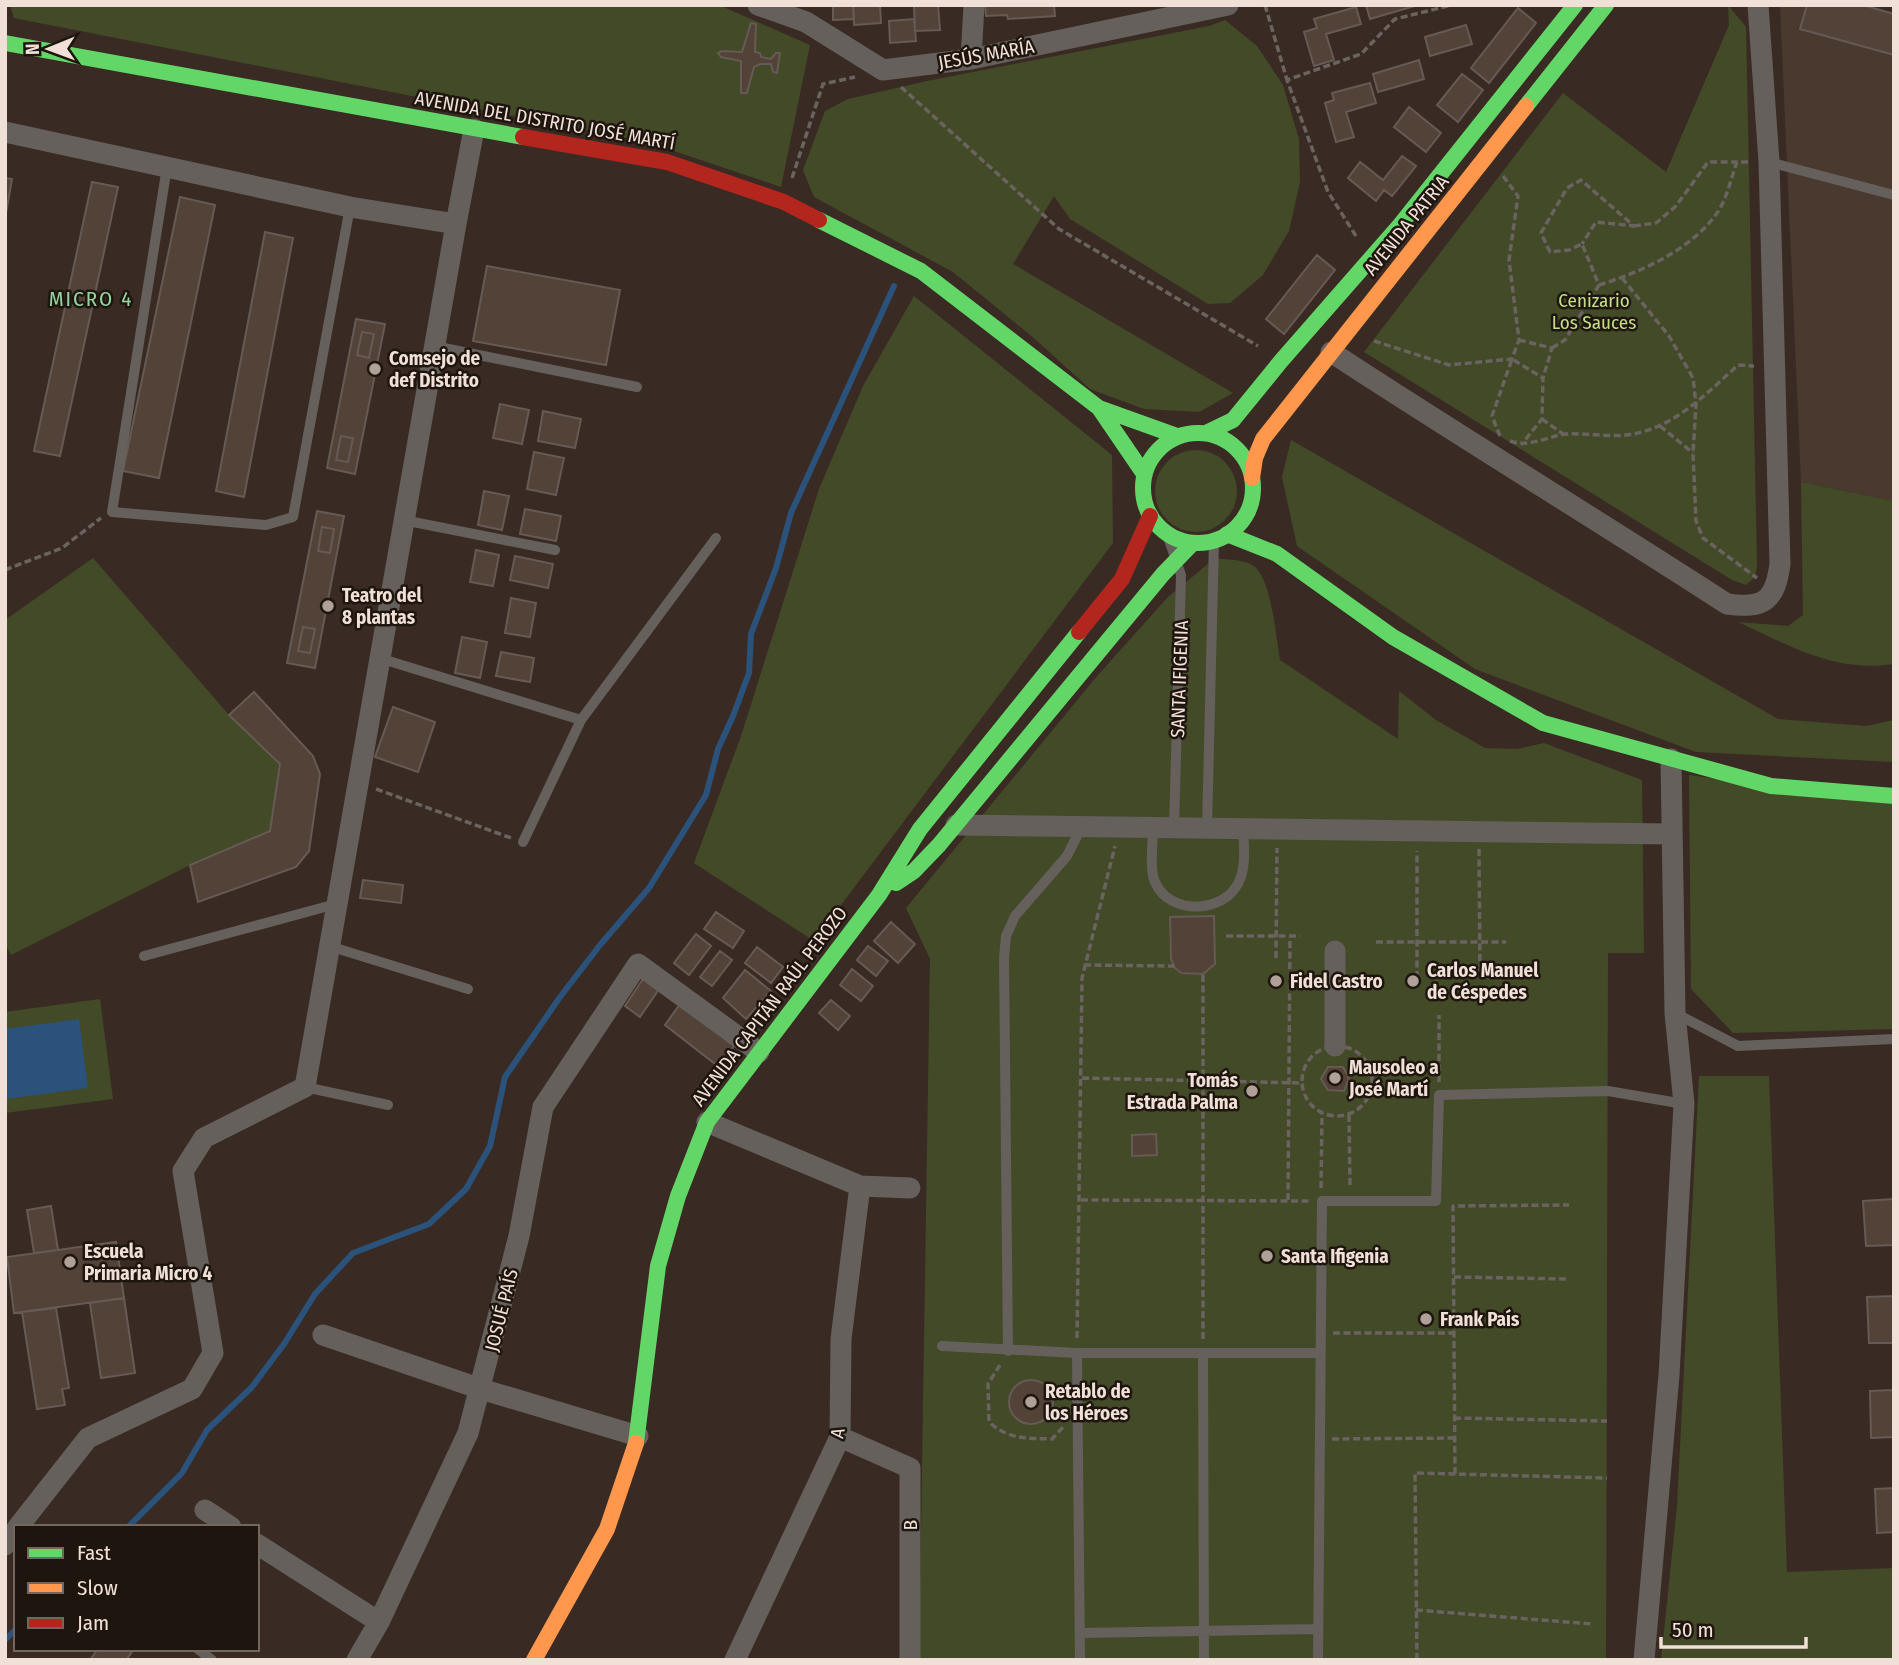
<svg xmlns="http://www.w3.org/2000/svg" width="1899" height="1665" font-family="'Fira Sans Condensed',sans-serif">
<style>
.industrial{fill:#49392e}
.green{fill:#434a28;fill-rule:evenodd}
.water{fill:#2a527a}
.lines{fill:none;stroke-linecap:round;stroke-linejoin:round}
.stream{stroke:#2a527a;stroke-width:6}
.building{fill:#524238;stroke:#665a54;stroke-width:2}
.path{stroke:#6a635f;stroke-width:3.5;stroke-dasharray:7 3.5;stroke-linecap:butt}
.lane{stroke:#65605c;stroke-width:10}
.street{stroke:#65605c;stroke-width:21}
.fast{stroke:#63d668;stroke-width:16}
.slow{stroke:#ff974d;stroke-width:16}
.jam{stroke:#b3261e;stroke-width:16}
.poi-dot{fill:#b0a198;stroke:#1f150f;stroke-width:2.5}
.labels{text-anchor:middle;stroke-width:5;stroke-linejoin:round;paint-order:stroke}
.street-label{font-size:19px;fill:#f0e0d7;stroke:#1f150f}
.park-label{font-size:19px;fill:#c3df85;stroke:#1f150f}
.poi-label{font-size:19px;font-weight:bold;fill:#f0e0d7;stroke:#1f150f;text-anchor:start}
.neighbourhood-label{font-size:21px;letter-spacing:2px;fill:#93d49f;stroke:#1f150f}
</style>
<rect width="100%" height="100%" fill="#392b23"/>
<path class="industrial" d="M1780 5H1863L1894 14V501L1801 482Z"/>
<path class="green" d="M10 5H719L810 45 781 187 647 142 14 18Z
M1728 5 1746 27 1757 566 1755 577 1746 585 1732 580 1364 352 1563 93 1666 172 1729 25Z
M1225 20 1257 46 1283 85 1299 139 1300 182 1289 231 1263 275 1230 303 1208 304 1070 219 1054 196 1013 264 1233 393 1199 412 1144 409 1090 389 1035 339 953 272 814 197 803 170 825 111 848 99 927 81 1209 26Z
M914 296 1112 455 1113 543 814 941 694 863 741 736 819 489 863 386Z
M1291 440 1778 719 1866 726 1894 720V762L1696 752 1475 669 1297 546 1282 477Z
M1155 491a41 41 0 1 1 82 0a41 41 0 1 1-82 0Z
M1801 482 1894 501V664C1835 673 1790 646 1738 622L1788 626 1803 615Z
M93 558 229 715 280 764 270 831 190 865 11 955 5 943V620Z
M1215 558C1227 560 1249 559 1257 569 1272 586 1276 637 1280 660L1398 739 1399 691 1436 720 1485 748 1517 749 1544 743 1642 780 1644 953H1608L1606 1660H919L930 959 906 908 1098 675 1168 597ZM1213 916 1215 964 1203 974C1197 974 1186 975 1180 972 1166 966 1170 931 1170 917Z
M1689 775 1894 804V1029L1733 1033 1691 989Z
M100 999 113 1099 5 1113V1012Z
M1699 1076H1769L1787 1572 1894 1568V1660H1661L1677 1506Z"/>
<path class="water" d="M79 1019 88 1088 5 1099V1029Z"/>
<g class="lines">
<path class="stream" d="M128 1527 182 1473 207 1430 252 1387 284 1344 315 1294 353 1253 429 1224 466 1189 490 1146 505 1077 560 997 600 945 649 888 706 795 718 749 733 716 749 673 751 634 776 568 791 513 894 286
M5 1640 16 1629"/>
</g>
<path class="building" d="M833 5H853L854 19 833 20Z
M880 5 881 23 854 25 853 6Z
M914 5H938L940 30 915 31Z
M985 5H1054L1055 16 1008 19 1007 15 986 16Z
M1366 5H1418L1370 19Z
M1807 5H1863L1894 14V55L1800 29Z
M1356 7 1361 24 1326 34 1334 60 1314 66 1304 32 1317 28 1314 19Z
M1518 8 1536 23 1489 83 1471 68Z
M914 19 916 41 890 43 889 21Z
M751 23 756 24 755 52 760 53 761 57 771 59 776 53H780L777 73 773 72 771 64H760L754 67 747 93H741V61L721 57 718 53 722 51 742 52Z
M1466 25 1472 44 1430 56 1425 37Z
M1419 60 1424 79 1378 92 1373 74Z
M1462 74 1483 90 1458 122 1437 105Z
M1370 83 1376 103 1346 112 1354 137 1336 142 1325 103 1334 100 1332 93Z
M1409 107 1441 133 1426 152 1394 127Z
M1402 156 1416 166 1392 196 1384 190 1376 201 1348 178 1360 162 1383 180Z
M5 178 12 179 5 219Z
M92 182 118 187 60 456 34 451Z
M180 197 215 205 159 478 123 471Z
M265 232 293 238 244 497 216 491Z
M1317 255 1335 270 1284 334 1266 319Z
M487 266 620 290 606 365 473 341Z
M356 319 385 324 355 474 327 468Z
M362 332 374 334 369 358 357 355Z
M500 404 529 410 522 444 493 438Z
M543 411 581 419 575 448 538 441Z
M341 436 353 438 348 462 336 460Z
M534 452 564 458 556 495 527 489Z
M484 491 509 496 502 530 478 525Z
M525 509 561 516 556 541 520 534Z
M317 511 344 516 315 668 287 663Z
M322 527 334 529 330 553 318 551Z
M476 550 499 555 493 586 470 582Z
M515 556 553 564 548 588 510 580Z
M511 598 536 603 530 637 505 633Z
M303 627 315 629 310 653 298 651Z
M462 637 487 642 480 678 455 673Z
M501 652 534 658 530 682 496 676Z
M254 692 313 756 320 774 309 851 296 867 198 902 190 865 270 831 280 764 229 715Z
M393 707 435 722 418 772 375 757Z
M363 880 403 885 401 903 360 898Z
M716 912 744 931 733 948 704 929Z
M1214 916 1215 964 1203 974 1181 973 1175 968 1171 959 1170 917Z
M891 922 915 944 898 963 874 941Z
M696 934 711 946 689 975 674 963Z
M868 946 888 961 876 976 857 960Z
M757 947 783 967 771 983 745 963Z
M720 951 732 960 712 986 700 977Z
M852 969 873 986 861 1001 840 985Z
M745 970 771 991 746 1019 723 998Z
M643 979 659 989 640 1017 625 1006Z
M831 1000 850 1016 838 1030 819 1013Z
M680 1004 734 1046 719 1067 665 1025Z
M1328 1067H1343L1349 1078 1344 1091 1328 1090 1321 1079Z
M1156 1134 1157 1155 1132 1156V1135Z
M1894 1199V1245L1866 1246 1863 1201Z
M51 1206 58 1250 34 1253 27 1210Z
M116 1242 124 1298 14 1313 7 1257Z
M1894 1296V1343H1869L1867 1297Z
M124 1298 135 1373 101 1378 90 1303Z
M56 1308 69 1388 62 1389 65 1405 37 1409 22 1312Z
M1009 1402a22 22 0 1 1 44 0a22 22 0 1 1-44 0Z
M1894 1390V1437L1871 1438 1870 1391Z
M1894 1488V1532L1877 1533 1875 1489Z
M98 1649H134L126 1660H90Z"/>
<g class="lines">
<path class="path" d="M1265 5 1287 80
M901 87 1059 229 1258 346
M792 178 823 84 855 77
M1634 226 1656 223 1676 206 1708 162H1737
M1356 236 1328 192 1287 80 1361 54 1395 19 1452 5
M1622 278 1669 336 1693 378 1696 404 1693 453 1696 521 1703 538 1757 578
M1599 285C1641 272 1691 250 1717 213 1727 199 1731 178 1737 162H1750
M1519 340 1552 348 1543 378
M1374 341 1449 365 1512 359 1519 340 1509 260 1518 196 1503 176
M1552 348 1565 340 1599 285 1582 244 1569 250 1550 252 1541 233 1567 188 1581 180 1634 226 1596 222 1582 244
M1542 419 1563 434
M1660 426 1693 453
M1500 436 1492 416 1512 359 1543 378 1542 419 1521 445
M1510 441C1530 448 1547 436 1567 434 1586 433 1607 437 1626 435 1672 430 1705 395 1738 365L1754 366
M5 570 62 548 101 518
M376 789 511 838
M1479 849 1480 973
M1226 936H1300
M1376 942H1506
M1276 958 1277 848
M1084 965 1174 966
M1417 978V851
M1302 1081a35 35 0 1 1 70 0a35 35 0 1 1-70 0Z
M1082 1078 1301 1083
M1439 1082V1015
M1349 1115 1350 1186
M1321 1188 1322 1114
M1081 1200 1309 1201
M1288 1200 1290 937
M1454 1277 1569 1279
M1333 1333H1454
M1077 1338 1082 978 1115 846
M1203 1339V974
M1000 1365 988 1384 989 1422C1009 1440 1027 1438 1052 1439L1064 1426
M1454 1418 1607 1421
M1332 1439 1454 1438
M1455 1474 1453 1206 1569 1205
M1416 1610 1592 1624
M1417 1660 1415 1473 1607 1478"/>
<path class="lane" d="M1769 162 1894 195
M167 167 112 512 266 525 293 517 350 207
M434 346 637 387
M403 520 555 550
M1167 534 1181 575 1174 828
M379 658 581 720
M1153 827C1153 842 1150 861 1153 876 1162 913 1217 916 1236 887 1247 871 1244 847 1243 828
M1207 828 1214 540
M523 842 581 720 716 538
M329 946 468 989
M144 956 336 904
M1675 1013 1738 1046 1894 1039
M305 1087 388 1105
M942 1346 1077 1353H1320
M1008 1351 1004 958 1006 936 1015 916 1067 856 1082 826
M1077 1353 1080 1660
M1203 1353 1204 1660
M1080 1633 1318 1629
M198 1649 212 1660
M1318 1660 1322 1201H1436L1439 1095 1608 1091 1684 1104"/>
<path class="street" d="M758 5 806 22 883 70 971 59 1228 5
M971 59 974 5
M5 132 350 207 456 224
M1331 352C1462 438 1596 519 1727 604 1764 609 1775 601 1780 564L1769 162 1758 5
M956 825 1672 834
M1335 1046V951
M707 1122 860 1186 910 1188
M323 1335 481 1389 638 1436
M840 1437 910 1468V1660
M205 1510 231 1527
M18 1527 88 1438 192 1389 213 1353 183 1171 204 1138 305 1087 456 224 474 129
M257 1544 379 1622
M5 1545 16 1530
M357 1660 379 1622 468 1433 519 1236 543 1107 638 964 759 1052
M735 1660 840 1437 841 1339 860 1186
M1644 1660 1669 1375 1684 1104 1675 1013 1671 759"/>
<path class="fast" d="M5 43 523 137
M1526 106 1606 5
M819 220 921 271 1099 408 1177 436
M1099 408 1144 474
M1206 433 1233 420 1281 361 1400 225 1575 5
M1143 488a55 55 0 1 1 110 0a55 55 0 1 1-110 0Z
M1227 534 1277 554 1393 637 1543 723 1771 786 1894 796
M896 883 914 871 939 845 1163 574 1193 543
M636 1443 658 1266 678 1196 707 1122 879 895 920 829 1079 632"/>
<path class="slow" d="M1252 478 1255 458 1263 439 1526 106
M534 1660 607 1529 636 1443"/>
<path class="jam" d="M523 137 667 162 784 202 819 220
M1079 632 1122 579 1150 516"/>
</g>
<g class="poi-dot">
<circle cx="375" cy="369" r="7"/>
<circle cx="328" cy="606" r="7"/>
<circle cx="1276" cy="981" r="7"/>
<circle cx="1413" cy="981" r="7"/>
<circle cx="1335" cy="1078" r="7"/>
<circle cx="1252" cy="1091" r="7"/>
<circle cx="1267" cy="1256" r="7"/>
<circle cx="70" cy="1262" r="7"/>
<circle cx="1426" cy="1319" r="7"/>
<circle cx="1031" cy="1402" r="7"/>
</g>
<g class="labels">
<g class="street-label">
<text transform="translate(986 54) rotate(-10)" y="7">JESÚS MARÍA</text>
<text transform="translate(545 120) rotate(10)" y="7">AVENIDA DEL DISTRITO JOSÉ MARTÍ</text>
<text transform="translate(1406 225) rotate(-51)" y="7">AVENIDA PATRIA</text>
<text transform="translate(1179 679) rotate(-88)" y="7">SANTA IFIGENIA</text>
<text transform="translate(769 1006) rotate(-53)" y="7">AVENIDA CAPITÁN RAÚL PEROZO</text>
<text transform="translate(501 1310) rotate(-76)" y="7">JOSUÉ PAÍS</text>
<text transform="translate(837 1433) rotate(-79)" y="7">A</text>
<text transform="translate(910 1525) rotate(-90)" y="7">B</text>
</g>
<g class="park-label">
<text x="1594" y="307">Cenizario<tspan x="1594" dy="22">Los Sauces</tspan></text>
</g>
<g class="poi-label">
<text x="389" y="365">Comsejo de<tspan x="389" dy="22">def Distrito</tspan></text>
<text x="342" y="602">Teatro del<tspan x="342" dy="22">8 plantas</tspan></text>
<text x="1427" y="977">Carlos Manuel<tspan x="1427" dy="22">de Céspedes</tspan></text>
<text x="1290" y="988">Fidel Castro</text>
<text x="1349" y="1074">Mausoleo a<tspan x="1349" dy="22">José Martí</tspan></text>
<text x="1238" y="1087" text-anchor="end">Tomás<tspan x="1238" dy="22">Estrada Palma</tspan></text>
<text x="84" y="1258">Escuela<tspan x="84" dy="22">Primaria Micro 4</tspan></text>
<text x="1281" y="1263">Santa Ifigenia</text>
<text x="1440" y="1326">Frank País</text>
<text x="1045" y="1398">Retablo de<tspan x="1045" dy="22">los Héroes</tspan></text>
</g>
<g class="neighbourhood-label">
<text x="91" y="306">MICRO 4</text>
</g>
</g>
<rect width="1899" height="1665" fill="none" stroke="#f0e0d7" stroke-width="14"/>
<rect x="14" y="1525" width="245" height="126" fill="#1f150f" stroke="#73665f" stroke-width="2"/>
<rect x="28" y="1548" width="35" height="10" fill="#63d668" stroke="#73665f" stroke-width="2"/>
<text x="77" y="1560" font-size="21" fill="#f0e0d7">Fast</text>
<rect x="28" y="1583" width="35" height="10" fill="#ff974d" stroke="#73665f" stroke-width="2"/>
<text x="77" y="1595" font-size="21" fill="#f0e0d7">Slow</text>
<rect x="28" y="1618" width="35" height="10" fill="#b3261e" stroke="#73665f" stroke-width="2"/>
<text x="77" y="1630" font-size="21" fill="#f0e0d7">Jam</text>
<g transform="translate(49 49) rotate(269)" stroke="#1f150f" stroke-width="5" paint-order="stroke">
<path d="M0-5L12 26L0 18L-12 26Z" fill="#f0e0d7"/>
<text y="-10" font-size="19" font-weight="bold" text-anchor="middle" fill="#f0e0d7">N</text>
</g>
<path d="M1661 1637v10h145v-10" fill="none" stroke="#f0e0d7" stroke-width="3.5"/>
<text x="1672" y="1637" font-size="21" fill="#f0e0d7" stroke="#1f150f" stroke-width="5" paint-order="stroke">50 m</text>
</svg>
